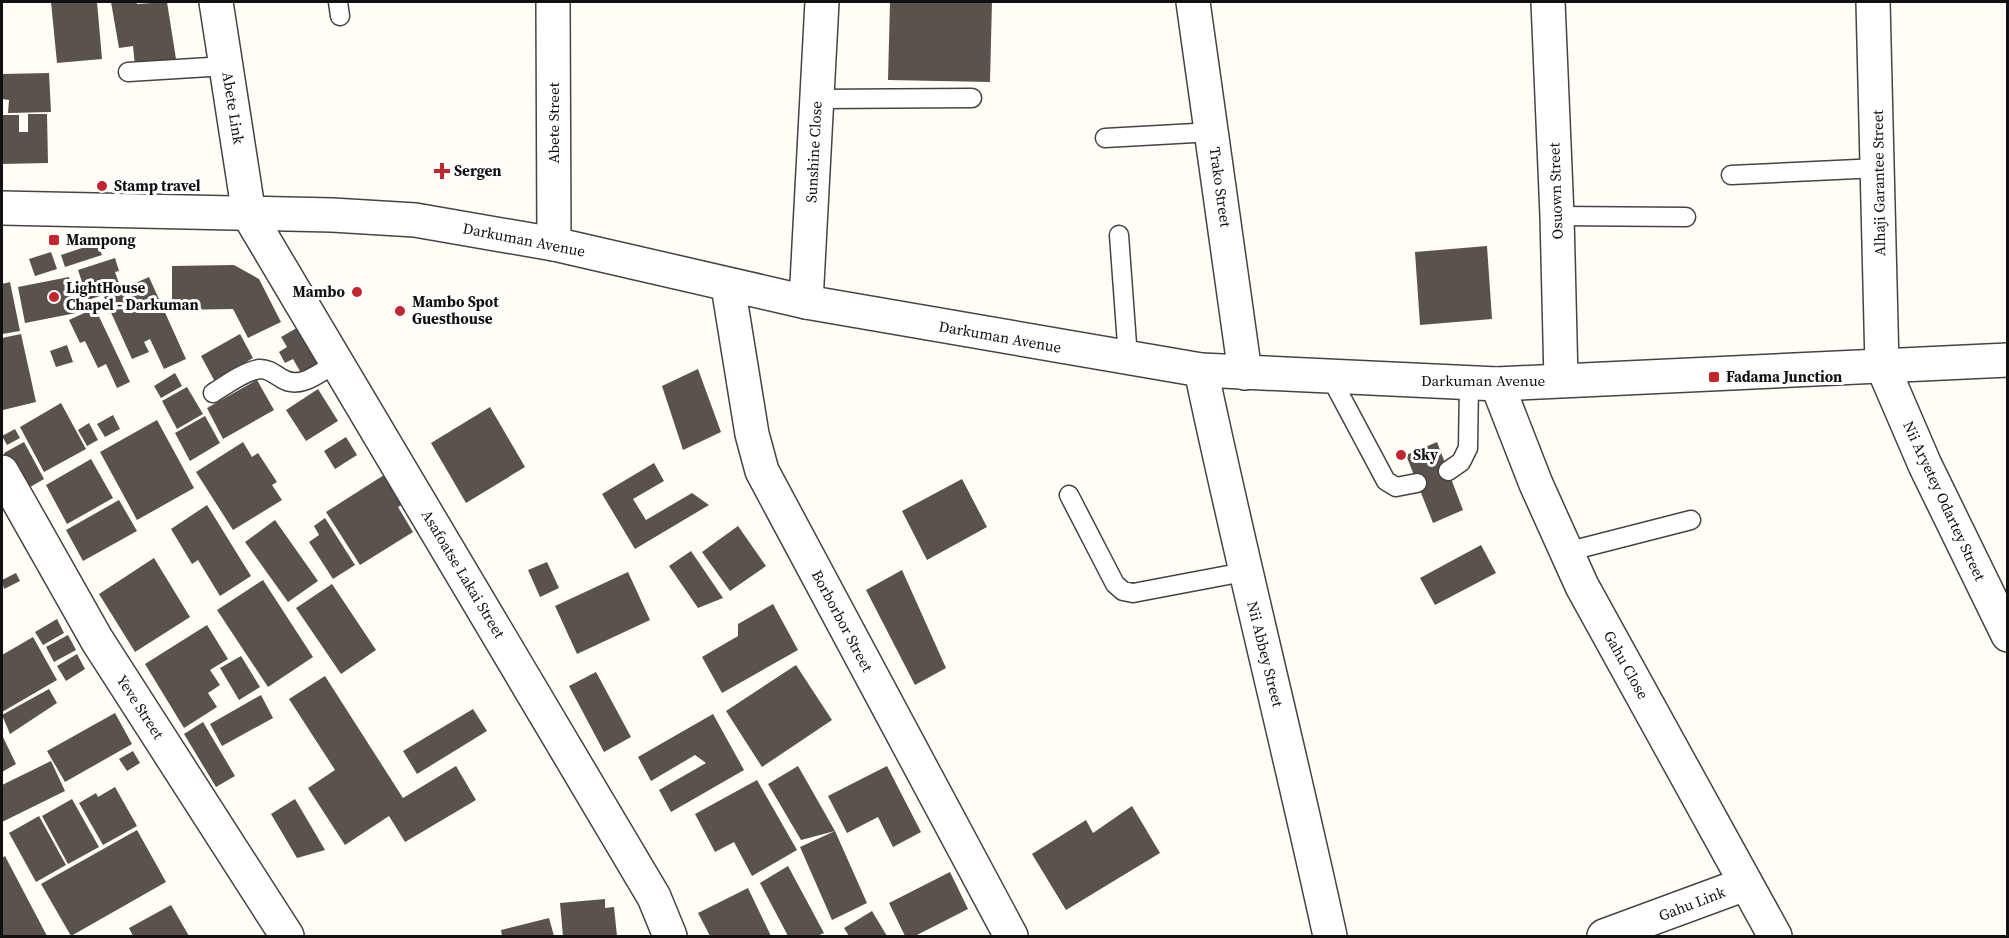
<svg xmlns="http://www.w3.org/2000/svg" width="2009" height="938" font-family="'Source Serif 4',serif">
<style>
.building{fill:#5a524d}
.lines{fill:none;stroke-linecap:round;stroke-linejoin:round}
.service-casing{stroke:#444;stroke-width:21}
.minor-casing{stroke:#444;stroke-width:36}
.tertiary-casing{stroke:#444;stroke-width:36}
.service{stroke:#fff;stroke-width:18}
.minor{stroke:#fff;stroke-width:33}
.tertiary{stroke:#fff;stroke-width:33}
.poi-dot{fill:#c4262e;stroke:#fff;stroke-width:2}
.labels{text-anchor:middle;stroke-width:6;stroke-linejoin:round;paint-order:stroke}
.street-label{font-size:15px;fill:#111;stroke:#fff}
.poi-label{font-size:15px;font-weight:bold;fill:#111;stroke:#fff;text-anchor:start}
</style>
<rect width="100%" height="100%" fill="#fffdf5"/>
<path class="building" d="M51 2H97L102 59 57 63Z
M111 2H136L137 4 167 2 176 59 135 66 133 46 119 48Z
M890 2H992L990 82 888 80Z
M49 73 51 112 8 113 9 100 2 99V74Z
M28 114H47L48 163 2 164V115H19V132H28Z
M97 243 102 255 65 267 61 255Z
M1487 246 1492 319 1420 325 1415 252Z
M51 252 57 269 35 276 29 259Z
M115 258 119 271 115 272 121 289 88 300 78 270Z
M234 265 259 279 281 322 248 338 233 309 172 310V266Z
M69 277 76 313 25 323 18 287Z
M149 277 186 359 164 369 150 339 144 342 149 352 132 359 104 297Z
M10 282 20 331 2 334V284Z
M95 308 130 382 117 388 106 364 98 368 85 341 80 343 69 320Z
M302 325 322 361 301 373 293 359 285 363 279 352 287 347 281 337Z
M21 334 36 402 3 410 2 338Z
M240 334 253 358 214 380 201 356Z
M67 345 73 362 56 367 50 351Z
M698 369 721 432 683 450 662 386Z
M175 373 182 386 161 398 154 386Z
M257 380 274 410 223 439 207 408Z
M187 387 203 414 177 429 162 401Z
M318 389 338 421 306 441 286 410Z
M61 403 86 449 44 472 20 427Z
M490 407 525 467 466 503 431 443Z
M113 415 120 429 105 437 97 424Z
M205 416 220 443 190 461 175 433Z
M157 420 194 488 137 520 100 452Z
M89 423 98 440 87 446 78 430Z
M15 429 20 438 7 445 2 436Z
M346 437 357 455 335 469 324 451Z
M24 442 44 479 25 490 4 453Z
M243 442 252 457 258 453 277 482 272 485 282 500 233 530 196 472Z
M1437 442 1463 510 1433 523 1406 455Z
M91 459 113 498 67 524 46 485Z
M654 463 664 481 633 499 646 520 692 493 709 505 635 549 602 494Z
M384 475 403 504 398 507 413 532 360 565 326 512Z
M962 479 987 527 927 560 902 511Z
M119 500 137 531 83 561 66 530Z
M207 505 251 576 220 596 198 560 192 564 171 529Z
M325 518 355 565 333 579 309 542 319 535 314 526Z
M275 520 318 581 288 602 245 542Z
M738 526 766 566 730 591 702 552Z
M1481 545 1496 573 1435 605 1420 578Z
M691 551 723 598 698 608 669 566Z
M154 558 190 617 135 652 99 594Z
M547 562 559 588 540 597 528 570Z
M902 570 946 668 915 685 866 590Z
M628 572 650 620 577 654 555 606Z
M16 573 20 581 4 589 2 580Z
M263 580 313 657 268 687 217 610Z
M332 584 376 650 341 674 296 608Z
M773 604 798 650 722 693 702 657 738 636V624Z
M57 619 64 633 43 645 35 632Z
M207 625 228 659 210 670 220 685 208 693 217 707 184 728 145 664Z
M68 635 76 650 54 662 46 647Z
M33 637 57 680 2 712V655Z
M77 654 85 669 66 681 57 666Z
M241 656 260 687 239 700 220 668Z
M796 665 832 720 762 767 726 711Z
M596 672 631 737 604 752 569 686Z
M325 676 403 798 456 766 476 800 405 842 389 816 345 845 308 788 335 770 289 699Z
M49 689 57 703 10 734 2 715Z
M261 695 273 718 222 746 210 724Z
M473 709 487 731 417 774 403 751Z
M115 713 132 744 65 782 47 751Z
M713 714 744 770 671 812 659 790 706 763 695 755 651 781 638 757Z
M203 722 235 776 216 787 184 734Z
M2 735 16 764 2 772Z
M133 751 140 763 127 771 119 759Z
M51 761 65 791 2 822V785Z
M798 766 835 831 801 840 768 784Z
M887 766 921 832 893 847 878 817 847 833 828 796Z
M757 780 797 850 752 876 734 842 715 852 695 814Z
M115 787 137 826 103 845 79 803 96 793 98 797Z
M72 799 99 847 68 864 42 816Z
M295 799 325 850 297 858 271 814Z
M1132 806 1160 853 1066 910 1032 854 1086 820 1093 833Z
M39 816 66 865 36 882 9 833Z
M137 830 166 882 71 936 41 884Z
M835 831 867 903 832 920 800 847Z
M5 856 47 936H2V858Z
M788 866 824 933 817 936H788L760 883Z
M950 872 968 909 915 936H905L889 903Z
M748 888 771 936H710L698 913Z
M605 899V908L614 907 617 936H563L560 903Z
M171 905 189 936H133L129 928Z
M872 911 887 936H849L844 928Z
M549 918 554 936H502L501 930Z"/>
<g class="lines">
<g class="service-casing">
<path id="service" d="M338 2 340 16
M128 72 226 66
M817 99 972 98
M1105 138 1213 132
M1731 175 1878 168
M1557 216 1686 217
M1119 235 1128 358
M1331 378 1386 481 1396 487 1417 483
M213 393C226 385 244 371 260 369 269 369 274 374 281 378 300 391 320 372 337 362
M1448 471 1461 462 1468 448 1469 383
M1069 495 1115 584 1123 591 1133 593 1244 572
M1566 552 1691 520"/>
</g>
<g class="minor-casing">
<path id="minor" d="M216 2 249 215 654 897 670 936
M553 2 554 244
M1193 2 1245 373
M1548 2 1557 216 1561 380
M1873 2 1882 365 1925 465 2008 635
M728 286 752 434 762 471 1011 936
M806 302 822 2
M1201 370C1241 560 1289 747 1330 936
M1497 384 1536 484 1582 586 1775 936
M2 472 97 640 287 936
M1604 936 1745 884"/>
</g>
<g class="tertiary-casing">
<path id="tertiary" d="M2 208 332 215 415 220 554 244 806 302 1201 370 1497 384 2008 360"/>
</g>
<use href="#service" class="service"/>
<use href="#minor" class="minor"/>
<use href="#tertiary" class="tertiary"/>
</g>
<g class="poi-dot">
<path d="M439 162h6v6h6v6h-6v6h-6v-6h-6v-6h6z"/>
<circle cx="102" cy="186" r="6"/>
<rect x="48" y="234" width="12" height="12" rx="3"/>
<circle cx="357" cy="292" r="6"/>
<circle cx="54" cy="297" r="6"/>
<circle cx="400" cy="311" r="6"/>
<rect x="1708" y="371" width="12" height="12" rx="3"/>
<circle cx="1401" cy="455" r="6"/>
</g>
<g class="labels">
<g class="street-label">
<text transform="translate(233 108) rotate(81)" y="5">Abete Link</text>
<text transform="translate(554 123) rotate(-90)" y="5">Abete Street</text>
<text transform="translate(814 152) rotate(-87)" y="5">Sunshine Close</text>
<text transform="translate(1879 183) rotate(-91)" y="5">Alhaji Garantee Street</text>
<text transform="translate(1220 187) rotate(82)" y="5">Trako Street</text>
<text transform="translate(1556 191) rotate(-92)" y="5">Osuown Street</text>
<text transform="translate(524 240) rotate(11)" y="5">Darkuman Avenue</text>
<text transform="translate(1000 337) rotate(10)" y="5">Darkuman Avenue</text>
<text x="1483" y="386">Darkuman Avenue</text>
<text transform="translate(1944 501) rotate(65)" y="5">Nii Aryetey Odartey Street</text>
<text transform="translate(463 574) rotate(59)" y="5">Asafoatse Lakai Street</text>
<text transform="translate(842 621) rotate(62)" y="5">Borborbor Street</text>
<text transform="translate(1265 654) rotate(76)" y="5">Nii Abbey Street</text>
<text transform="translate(1626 665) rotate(61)" y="5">Gahu Close</text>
<text transform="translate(140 707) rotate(57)" y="5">Yeve Street</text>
<text transform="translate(1692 904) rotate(-21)" y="5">Gahu Link</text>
</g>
<g class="poi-label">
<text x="454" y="176">Sergen</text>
<text x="114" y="191">Stamp travel</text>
<text x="66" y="245">Mampong</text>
<text x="66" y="293">LightHouse<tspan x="66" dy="17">Chapel - Darkuman</tspan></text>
<text x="345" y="297" text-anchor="end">Mambo</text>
<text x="412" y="307">Mambo Spot<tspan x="412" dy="17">Guesthouse</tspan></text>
<text x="1726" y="382">Fadama Junction</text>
<text x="1413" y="460">Sky</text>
</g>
</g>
<rect width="2009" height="938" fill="none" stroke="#111111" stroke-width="6"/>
</svg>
